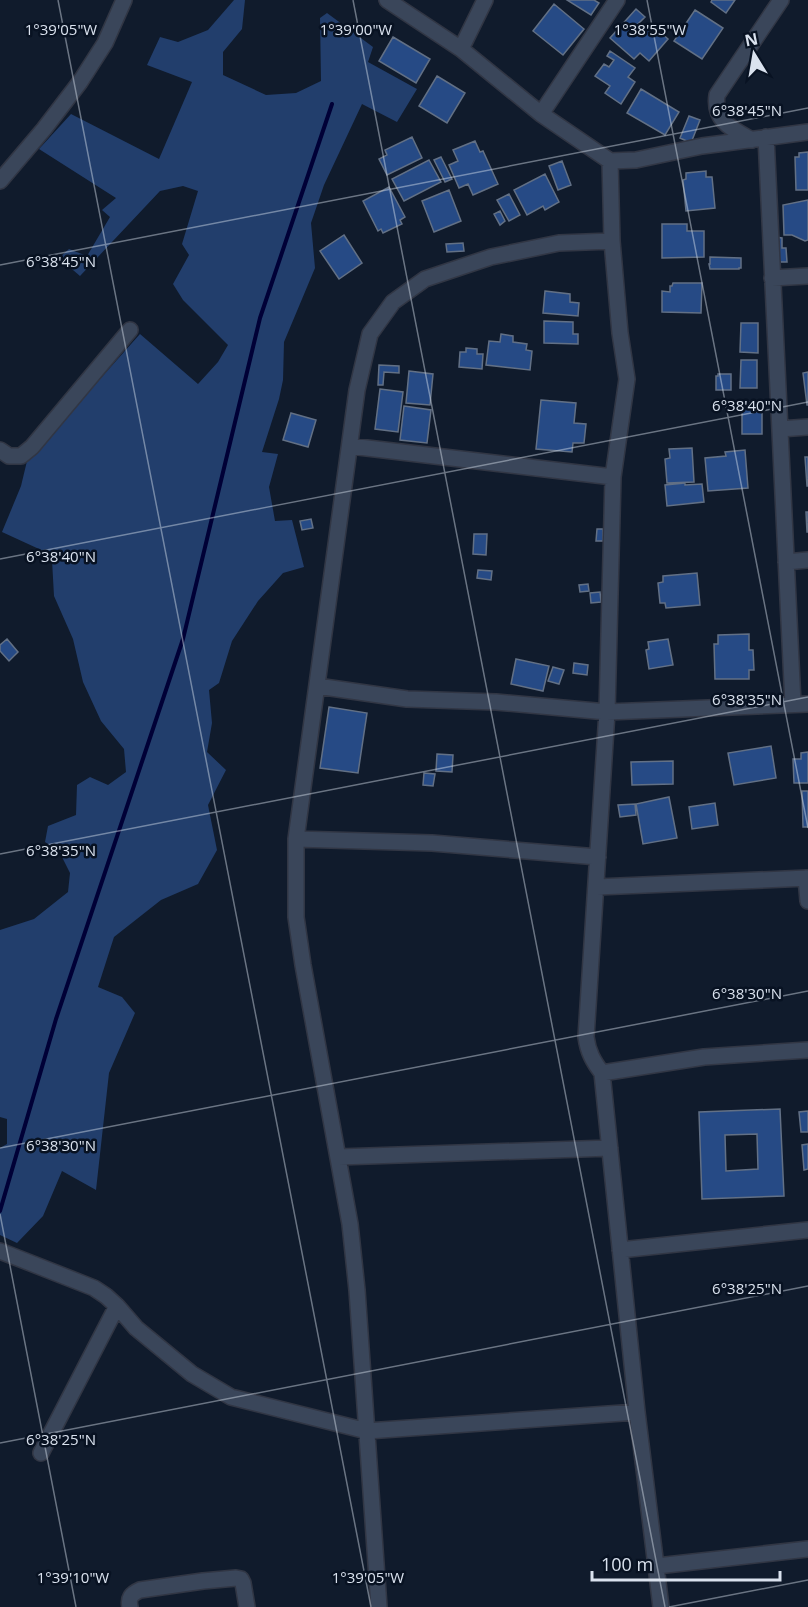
<svg xmlns="http://www.w3.org/2000/svg" width="808" height="1607" font-family="'Open Sans',sans-serif">
<style>
.green{fill:#223e6c}
.lines{fill:none;stroke-linecap:round;stroke-linejoin:round}
.stream{stroke:#000036;stroke-width:4}
.building{fill:#264a85;stroke:#627085;stroke-width:1.5;fill-rule:evenodd}
.minor-casing{stroke:#313644;stroke-width:18}
.minor{stroke:#3a465a;stroke-width:15}
.ticks{fill:none;stroke:#dae2ee;stroke-width:1.5;stroke-opacity:0.45}
.ticks-label{font-size:15px;text-anchor:middle;fill:#dae2ee;stroke:#081222;stroke-width:5;stroke-linejoin:round;paint-order:stroke}
</style>
<rect width="100%" height="100%" fill="#101b2c"/>
<path class="green" d="M234 0H245L242 29 223 52V75L266 95 296 93 321 81 320 18 327 13 373 47 368 62 417 89 397 122 362 104 324 185 311 223 315 268 284 342 283 380 279 399 262 452 278 454 269 487 275 521 292 520 304 567 283 573 258 601 232 641 219 683 209 690 212 723 207 752 226 770 208 805 217 850 198 884 161 900 114 937 98 987 122 997 135 1013 109 1073 96 1190 62 1171 43 1216 17 1243 0 1235V1148L7 1144V1119L0 1117V930L34 919 68 892 70 873 59 851 45 842 48 826 76 815 77 785 90 777 108 785 126 772 124 749 101 721 83 682 73 639 54 596 52 560 39 549 2 532 21 486 27 461 140 334 198 384 218 362 228 345 183 300 173 284 189 255 182 244 198 191 183 186 160 191 80 276 59 258 69 249 87 256 110 217 102 210 116 198 39 149 71 114 159 159 192 82 147 65 160 37 178 42 208 30Z"/>
<g class="lines">
<path class="stream" d="M0 1211 56 1019 183 639 260 318 332 104"/>
</g>
<path class="building" d="M567 0H594L599 3 591 15Z
M712 0H735L726 13 711 2Z
M554 4 584 29 563 55 533 31Z
M636 9 645 17 638 24 646 30 651 24 668 39 649 61 640 53 634 59 610 38Z
M695 10 723 28 702 59 674 41Z
M393 37 430 59 416 83 379 61Z
M610 51 635 68 628 77 635 82 621 104 605 93 610 86 595 76 604 64 609 67 614 60 607 56Z
M437 76 465 93 447 123 419 106Z
M641 89 679 112 665 135 627 113Z
M689 116 700 120 691 143 680 138Z
M412 137 422 158 387 175 379 159 387 155 385 150Z
M475 141 480 152 483 151 498 184 473 195 468 184 459 188 449 165 458 161 453 150Z
M808 152V190H796L795 157H799V153Z
M441 157 452 179 445 182 434 160Z
M429 160 441 182 404 201 392 179Z
M562 161 571 185 558 190 549 166Z
M706 171V177H712L715 208 686 211 683 180 686 179V173Z
M545 174 559 202 545 210 543 206 527 215 514 190Z
M389 187 405 217 400 220 402 224 383 233 381 229 378 231 363 201Z
M449 190 461 221 434 232 422 201Z
M509 194 520 215 509 221 497 200Z
M808 200V240L805 241 792 235H784L783 205Z
M500 211 505 221 500 225 494 214Z
M662 224H687V231H704V257L662 258Z
M344 235 362 263 339 279 320 251Z
M775 237 782 238V248H786L787 262H776Z
M463 243 464 251 447 252 446 244Z
M710 257 741 258V268H739V269H710L709 264H710Z
M673 283H702L701 313 662 312V291L670 292V286H672Z
M545 291 570 294V302L579 303 578 316 543 313Z
M544 321 573 322V334H578V344L544 343Z
M741 323H758V353L740 352Z
M501 334 513 336V342L527 344 526 350 532 351 530 370 486 365 489 341 500 342Z
M466 348 477 349V354H483L482 369 459 367 460 352H466Z
M741 360H757V388H740Z
M379 365 399 366V373L384 372 383 385H378Z
M409 371 433 374 430 405 406 403Z
M808 372V405H807L803 373Z
M718 374H731V390H716V376H718Z
M380 389 403 392 398 432 375 429Z
M541 400 576 403 574 423 586 424 584 443H573L572 452 536 449Z
M742 402H762V434H742Z
M404 406 431 410 427 443 400 440Z
M291 413 316 420 308 447 283 440Z
M692 448 694 482 667 483 665 459 670 458 669 449Z
M745 450 748 488 708 491 705 458 726 456 725 452Z
M805 457H808V486H807Z
M685 483V485L702 484 704 502 667 506 665 485Z
M806 512H808V532H807Z
M311 519 313 528 302 530 300 521Z
M597 529H603V541H596Z
M474 534H487L486 555 473 554Z
M478 570 492 571 491 580 477 578Z
M697 573 700 605 666 608 665 603H660L658 583 663 582V576Z
M588 584 589 591 580 592 579 585Z
M600 592 601 602 591 603 590 593Z
M749 634V650H753L754 670H749V679H715L714 644H718V635Z
M7 639 18 652 9 661 0 651V645Z
M668 639 673 665 649 669 646 650 649 649 648 642Z
M516 659 549 666 543 691 511 684Z
M574 663 588 665 587 675 573 673Z
M553 667 564 670 559 684 548 681Z
M329 707 367 713 358 773 320 768Z
M771 746 776 778 734 785 728 753Z
M808 752V783H794L793 759H801V753Z
M437 754 453 755 452 772 436 771Z
M673 761V784L632 785 631 762Z
M424 773 435 774 433 786 423 785Z
M802 791H808V827H803Z
M669 797 677 838 643 844 636 804Z
M715 803 718 825 692 829 689 807Z
M635 804 636 815 620 817 618 805Z
M780 1109 784 1196 702 1199 699 1112ZM757 1134 758 1169 726 1171 725 1135Z
M808 1111V1132H801L799 1112Z
M808 1144V1169L804 1170 802 1145Z"/>
<g class="lines">
<g class="minor-casing">
<path id="minor" d="M387 0 461 49 541 114 610 161 636 160 702 146 808 132
M461 49 485 0
M541 114 617 0
M766 137 793 704
M752 140C732 129 713 121 717 95L781 0
M610 161 612 241 620 333 627 379 613 477 607 712 586 1037C588 1052 593 1061 602 1073L637 1412 661 1607
M0 181 44 129 80 82 105 43 124 0
M772 278 808 276
M780 429 808 427
M350 446 613 477
M0 450 9 456H21L32 447 130 330
M786 562 808 560
M317 686 407 699 496 702 607 712 808 704
M296 839 432 843 598 857
M806 878 808 901
M597 887 808 878
M602 1073 704 1057 808 1050
M339 1157 610 1148
M620 1250 808 1230
M0 1251 94 1288 106 1296 117 1306 136 1328 192 1374 231 1397 367 1431 637 1412
M41 1453 117 1306
M657 1566 808 1549
M130 1607C128 1598 131 1594 140 1590L203 1581 236 1578 241 1579 243 1583 247 1607
M379 1607 357 1290 350 1224 303 965 296 917V839L357 390 370 334 393 302 425 279 491 257 559 243 612 241"/>
</g>
<use href="#minor" class="minor"/>
</g>
<path class="ticks" d="M58 0 371 1607M353 0 665 1607M647 0 808 828M0 265 808 108M0 559 808 402M0 854 808 697M0 1148 808 991M0 1214 76 1607M0 1443 808 1286M669 1607 808 1580"/>
<g class="ticks-label">
<text x="61" y="35">1°39'05"W</text>
<text x="356" y="35">1°39'00"W</text>
<text x="650" y="35">1°38'55"W</text>
<text x="747" y="116">6°38'45"N</text>
<text x="61" y="267">6°38'45"N</text>
<text x="747" y="411">6°38'40"N</text>
<text x="61" y="562">6°38'40"N</text>
<text x="747" y="705">6°38'35"N</text>
<text x="61" y="856">6°38'35"N</text>
<text x="747" y="999">6°38'30"N</text>
<text x="61" y="1151">6°38'30"N</text>
<text x="747" y="1294">6°38'25"N</text>
<text x="61" y="1445">6°38'25"N</text>
<text x="73" y="1583">1°39'10"W</text>
<text x="368" y="1583">1°39'05"W</text>
</g>
<g transform="translate(754 54) rotate(349)" stroke="#081222" stroke-width="4.5" paint-order="stroke">
<path d="M0-4.5L10 22L0 15L-10 22Z" fill="#dae2ee"/>
<text y="-9" font-size="16" font-weight="bold" text-anchor="middle" fill="#dae2ee">N</text>
</g>
<path d="M592 1571v9h188v-9" fill="none" stroke="#dae2ee" stroke-width="3"/>
<text x="601" y="1571" font-size="18" fill="#dae2ee" stroke="#081222" stroke-width="4.5" paint-order="stroke">100 m</text>
</svg>
